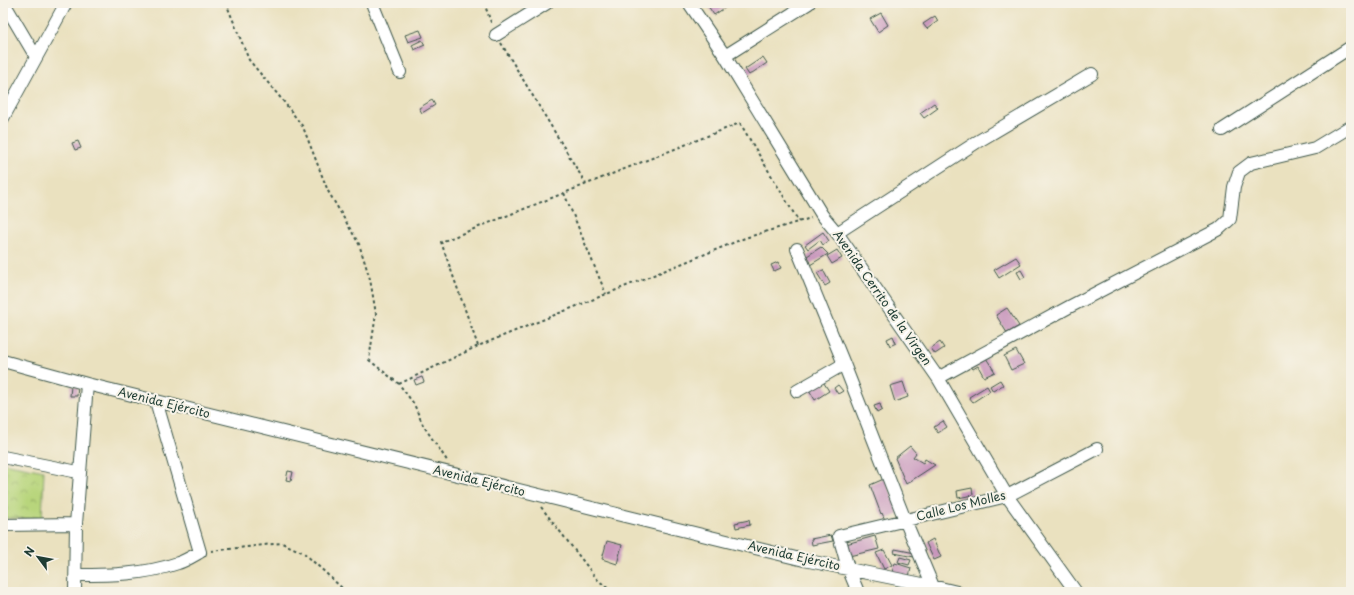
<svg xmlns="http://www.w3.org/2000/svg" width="1354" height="595" font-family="'Playpen Sans',sans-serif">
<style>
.park{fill:url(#park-crowns);stroke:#6c8958}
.building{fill:#c896bc}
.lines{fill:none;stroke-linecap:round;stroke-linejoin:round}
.minor-casing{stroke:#3d5649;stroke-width:14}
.path{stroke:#3d5649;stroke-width:2;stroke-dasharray:3 3;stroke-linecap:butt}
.minor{stroke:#fff;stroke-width:12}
.labels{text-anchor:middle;stroke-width:4;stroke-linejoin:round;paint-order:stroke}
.street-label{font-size:12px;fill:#1f3d34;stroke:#f7f3e8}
</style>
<defs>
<pattern id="park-crowns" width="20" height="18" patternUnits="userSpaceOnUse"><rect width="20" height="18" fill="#b8d57b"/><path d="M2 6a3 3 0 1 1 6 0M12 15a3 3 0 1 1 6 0" fill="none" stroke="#95ae66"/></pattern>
</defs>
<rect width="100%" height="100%" fill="#f7f3e8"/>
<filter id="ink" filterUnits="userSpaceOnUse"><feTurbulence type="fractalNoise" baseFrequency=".025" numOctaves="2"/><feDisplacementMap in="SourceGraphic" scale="8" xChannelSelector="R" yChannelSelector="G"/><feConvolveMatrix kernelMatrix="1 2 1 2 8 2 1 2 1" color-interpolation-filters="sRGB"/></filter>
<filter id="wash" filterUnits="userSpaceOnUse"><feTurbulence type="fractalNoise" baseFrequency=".012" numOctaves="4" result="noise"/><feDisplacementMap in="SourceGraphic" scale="16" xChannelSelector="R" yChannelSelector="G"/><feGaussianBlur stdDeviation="0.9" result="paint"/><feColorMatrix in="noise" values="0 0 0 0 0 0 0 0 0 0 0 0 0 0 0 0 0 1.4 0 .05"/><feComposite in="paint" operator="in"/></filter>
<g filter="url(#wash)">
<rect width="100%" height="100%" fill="#eae1bf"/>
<path class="park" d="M3 463 44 471 42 519 3 518Z"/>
<g id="blocks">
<path class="building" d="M706 3H732L714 15Z
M881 13 888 25 878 32 870 19Z
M935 16 938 21 927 29 923 24Z
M420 30 423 37 408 42 405 35Z
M422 40 425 45 414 50 412 45Z
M763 57 767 63 749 75 745 69Z
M432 100 435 105 422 113 419 108Z
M934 103 938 108 924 118 920 113Z
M78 141 81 148 75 150 72 143Z
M823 232 829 241 823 245 820 240 808 249 805 245Z
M821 247 828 254 810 265 807 256Z
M837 250 842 258 832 264 827 256Z
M1016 257 1021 264 999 278 994 270Z
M778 262 781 268 774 271 771 265Z
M823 270 830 283 825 286 817 273Z
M1021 270 1025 277 1021 279 1017 272Z
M1007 308 1019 326 1007 333 996 315Z
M893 336 896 343 890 346 887 339Z
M940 342 944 348 935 354 931 348Z
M1016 350 1024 364 1011 370 1004 356Z
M986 358 995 372 984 377 978 366 973 369 971 366Z
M422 377 424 382 416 385 414 380Z
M822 380 829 391 815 400 808 388Z
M1000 380 1003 385 993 391 990 386Z
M903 382 908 397 895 402 890 386Z
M838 385 843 391 838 394 834 388Z
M71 386 78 387 77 396H70Z
M987 386 990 391 973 402 969 397Z
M880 404 882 410 877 413 874 406Z
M943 421 947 427 938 433 934 427Z
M910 446 916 453 913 457 923 463 925 459 935 465 906 484 895 458Z
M288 471 293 472 291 481 286 480Z
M886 478 899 514 885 520 882 513 881 514 870 485Z
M972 488 973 495 958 498 957 491Z
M749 520 750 525 736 528 735 523Z
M831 535 833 541 812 545 811 539Z
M875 536 879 549 849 556 846 544Z
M933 539 941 557 934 560 926 543Z
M607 541 622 545 617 564 602 559Z
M895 549 915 553 914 557 894 553Z
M884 550 892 565 884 569 876 553Z
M900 557 911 560 909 565 898 562Z
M895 563 911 568 909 577 892 572Z"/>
</g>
</g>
<g filter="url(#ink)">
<use href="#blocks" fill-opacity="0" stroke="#3d5649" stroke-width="1"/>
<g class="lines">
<g class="minor-casing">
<path id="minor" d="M4 3 36 57
M372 3 400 72
M689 3 725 56 822 215 837 233 938 378 1007 496 1076 592
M496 35 547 3
M725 56 809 3
M3 118 66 3
M1222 130 1351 47
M837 233 977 142 1092 74
M797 249 844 364 905 520 935 591
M3 361 87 384 804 560 932 586 957 592
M938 378 1069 307 1219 229 1230 219 1234 187 1239 172 1251 163 1315 148 1348 128 1351 129
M797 391 844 364
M3 457 73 471
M3 525 76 524
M76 575C110 575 144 575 178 563 185 561 193 556 200 552L156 401
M75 592 76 524 87 384
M858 592 848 568 839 536 1007 496 1097 449"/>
</g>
<path class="path" d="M226 3 249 60 284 102 303 127 328 191 359 244 370 279 376 314 369 360 399 384 414 404 423 425 448 462
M484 3 492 25
M501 43 586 184
M564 193 606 294
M478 346 441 242 740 123 799 222
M399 384 478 346 745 238 811 218
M541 507 597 579 612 592
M211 551 282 543 304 553 343 589 348 592"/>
<use href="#minor" class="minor"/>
</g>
</g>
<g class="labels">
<g class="street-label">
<text transform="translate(882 298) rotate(55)" y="4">Avenida Cerrito de la Virgen</text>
<text transform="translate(164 403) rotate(14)" y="4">Avenida Ejército</text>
<text transform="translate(479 481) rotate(14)" y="4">Avenida Ejército</text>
<text transform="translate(961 506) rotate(-14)" y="4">Calle Los Molles</text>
<text transform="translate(794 556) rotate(13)" y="4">Avenida Ejército</text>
</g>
</g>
<rect width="1354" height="595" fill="none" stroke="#f7f3e8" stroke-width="16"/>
<g transform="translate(38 557) rotate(302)" stroke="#f7f3e8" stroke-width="3" paint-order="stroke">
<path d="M0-3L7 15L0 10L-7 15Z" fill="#1f3d34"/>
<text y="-6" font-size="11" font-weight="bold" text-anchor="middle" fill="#1f3d34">N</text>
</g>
</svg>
